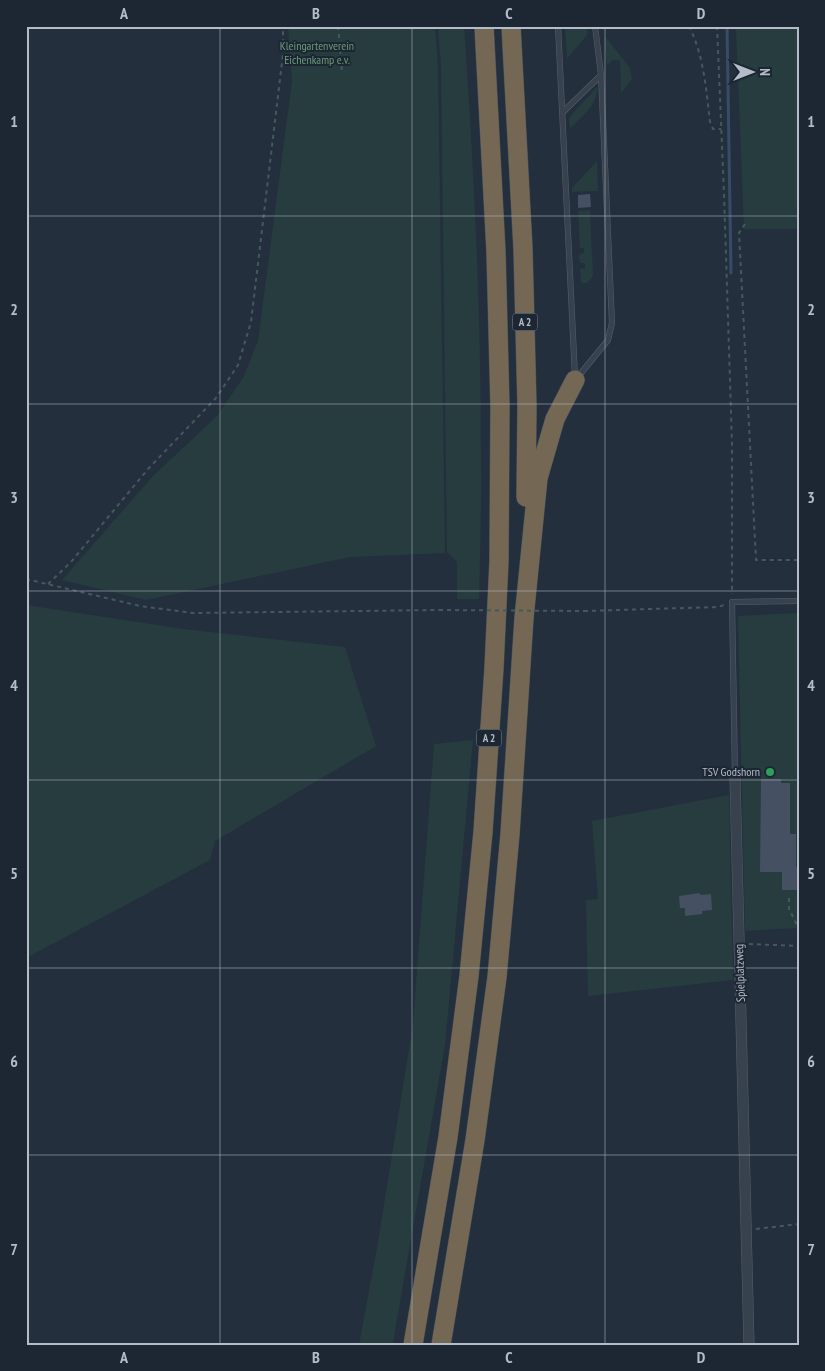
<svg xmlns="http://www.w3.org/2000/svg" width="825" height="1371" font-family="'PT Sans Narrow',sans-serif">
<style>
.green{fill:#263c3f}
.lines{fill:none;stroke-linecap:round;stroke-linejoin:round}
.stream{stroke:#394c67;stroke-width:3}
.building{fill:#455162}
.lane-casing{stroke:#565f6c;stroke-width:6}
.street-casing{stroke:#565f6c;stroke-width:11}
.highway-casing{stroke:#434c59;stroke-width:20}
.path{stroke:#44595c;stroke-width:2;stroke-dasharray:4 4;stroke-linecap:butt}
.lane{stroke:#38414e;stroke-width:5}
.street{stroke:#38414e;stroke-width:10}
.highway{stroke:#746855;stroke-width:19}
.path-bridge{stroke:#44595c;stroke-width:2;stroke-dasharray:4 4;stroke-linecap:butt}
.grid{fill:none;stroke:#b4bcc9;stroke-width:1;stroke-opacity:0.55}
.leisure-dot{fill:#2e9e5b;stroke:#1d2633;stroke-width:2}
.labels{text-anchor:middle;stroke-width:4;stroke-linejoin:round;paint-order:stroke}
.shield{fill:#1d2633;stroke:#878f9c;stroke-width:1}
.shield-label{font-size:11px;font-weight:bold;fill:#b4bcc9}
.park-label{font-size:12px;fill:#6b9a76;stroke:#1d2633}
.poi-label{font-size:12px;fill:#b4bcc9;stroke:#1d2633;text-anchor:end}
.street-label{font-size:12px;fill:#b4bcc9;stroke:#1d2633}
.neatline{fill:none;stroke:#b4bcc9;stroke-width:2}
.grid-label{font-size:16px;text-anchor:middle;font-weight:bold;fill:#b4bcc9}
</style>
<rect width="100%" height="100%" fill="#242f3e"/>
<path class="green" d="M288 26H435L438 67 445 553 350 557 146 600 62 580 153 476 217 416 243 378 258 341 292 81Z
M438 26H464C474 169 481 312 481 455 482 503 480 551 479 599H457V562L447 552 441 67Z
M565 26 587 27V35L567 59Z
M736 26H799V229H744Z
M604 35 630 68 632 79 621 93 620 60H613L607 65Z
M597 87C598 105 582 116 570 129L569 119 573 113Z
M597 161 598 191 572 192V188Z
M590 210 593 276 587 283H581L580 269 585 268V263H580L579 254 584 253V248H580L578 211Z
M26 605 183 629 345 647 376 746 215 841 210 860 26 958Z
M799 613V928L745 931 738 616Z
M473 740 445 1045 396 1325 393 1345H359L377 1248 413 1024 434 744Z
M729 795 733 980 588 996 586 900 598 899 592 821Z"/>
<g class="lines">
<path class="stream" d="M727 26 731 273"/>
</g>
<path class="building" d="M590 194 591 207 578 208V195Z
M761 779H781V783H790V834H796V867H799V890H782V872H760Z
M700 893V895L711 894 712 910 702 911V914L685 916V908H680L679 896Z"/>
<g class="lines">
<g class="lane-casing">
<path id="lane" d="M558 26 575 377
M562 113 601 75
M577 378 608 340 612 323 601 75 595 26
M735 777 732 602 799 601"/>
</g>
<g class="street-casing">
<path id="street" d="M735 777 749 1345"/>
</g>
<g class="highway-casing">
<path id="highway" d="M511 26 523 249 527 406 526 497
M413 1345 448 1137 469 976 483 832 494 668 499 561 500 407 496 252 484 26
M441 1345 475 1140 497 977 510 834 524 618 538 478 555 419 575 380"/>
</g>
<path class="path" d="M338 26 342 71
M689 26C704 56 706 89 710 122L713 129H721
M717 26 724 193 732 444V594
M745 224 739 233 756 560H799
M26 579 140 606 193 613 439 610
M48 584 71 562 148 469 216 398 238 365 251 322 283 54V26
M584 611 718 607 724 605
M789 898V909L799 929
M749 944 799 946
M798 980 799 956
M756 1229 799 1224"/>
<use href="#lane" class="lane"/>
<use href="#street" class="street"/>
<use href="#highway" class="highway"/>
<path class="path-bridge" d="M439 610 584 611"/>
</g>
<path class="grid" d="M220 26V1345M412 26V1345M605 26V1345M26 216H799M26 404H799M26 591H799M26 780H799M26 968H799M26 1155H799"/>
<circle class="leisure-dot" cx="770" cy="772" r="5"/>
<g class="labels">
<g class="shield">
<rect x="512.5" y="313.5" width="25" height="17" rx="4"/>
<rect x="476.5" y="729.5" width="25" height="17" rx="4"/>
</g>
<g class="shield-label">
<text x="525" y="326">A 2</text>
<text x="489" y="742">A 2</text>
</g>
<g class="park-label">
<text x="317" y="50">Kleingartenverein<tspan x="317" dy="14">Eichenkamp e.v.</tspan></text>
</g>
<g class="poi-label">
<text x="760" y="776">TSV Godshorn</text>
</g>
<g class="street-label">
<text transform="translate(740 973) rotate(-92)" y="4">Spielplatzweg</text>
</g>
</g>
<rect width="825" height="1371" fill="none" stroke="#1d2633" stroke-width="55"/>
<g transform="translate(752 72) rotate(90)" stroke="#1d2633" stroke-width="4" paint-order="stroke">
<path d="M0-4L9 19L0 12L-9 19Z" fill="#b4bcc9"/>
<text y="-8" font-size="14" font-weight="bold" text-anchor="middle" fill="#b4bcc9">N</text>
</g>
<rect x="28" y="28" width="770" height="1316" class="neatline"/>
<g class="grid-label">
<text x="124" y="19">A</text>
<text x="316" y="19">B</text>
<text x="509" y="19">C</text>
<text x="701" y="19">D</text>
<text x="14" y="127">1</text>
<text x="811" y="127">1</text>
<text x="14" y="315">2</text>
<text x="811" y="315">2</text>
<text x="14" y="503">3</text>
<text x="811" y="503">3</text>
<text x="14" y="691">4</text>
<text x="811" y="691">4</text>
<text x="14" y="879">5</text>
<text x="811" y="879">5</text>
<text x="14" y="1067">6</text>
<text x="811" y="1067">6</text>
<text x="14" y="1255">7</text>
<text x="811" y="1255">7</text>
<text x="124" y="1363">A</text>
<text x="316" y="1363">B</text>
<text x="509" y="1363">C</text>
<text x="701" y="1363">D</text>
</g>
</svg>
